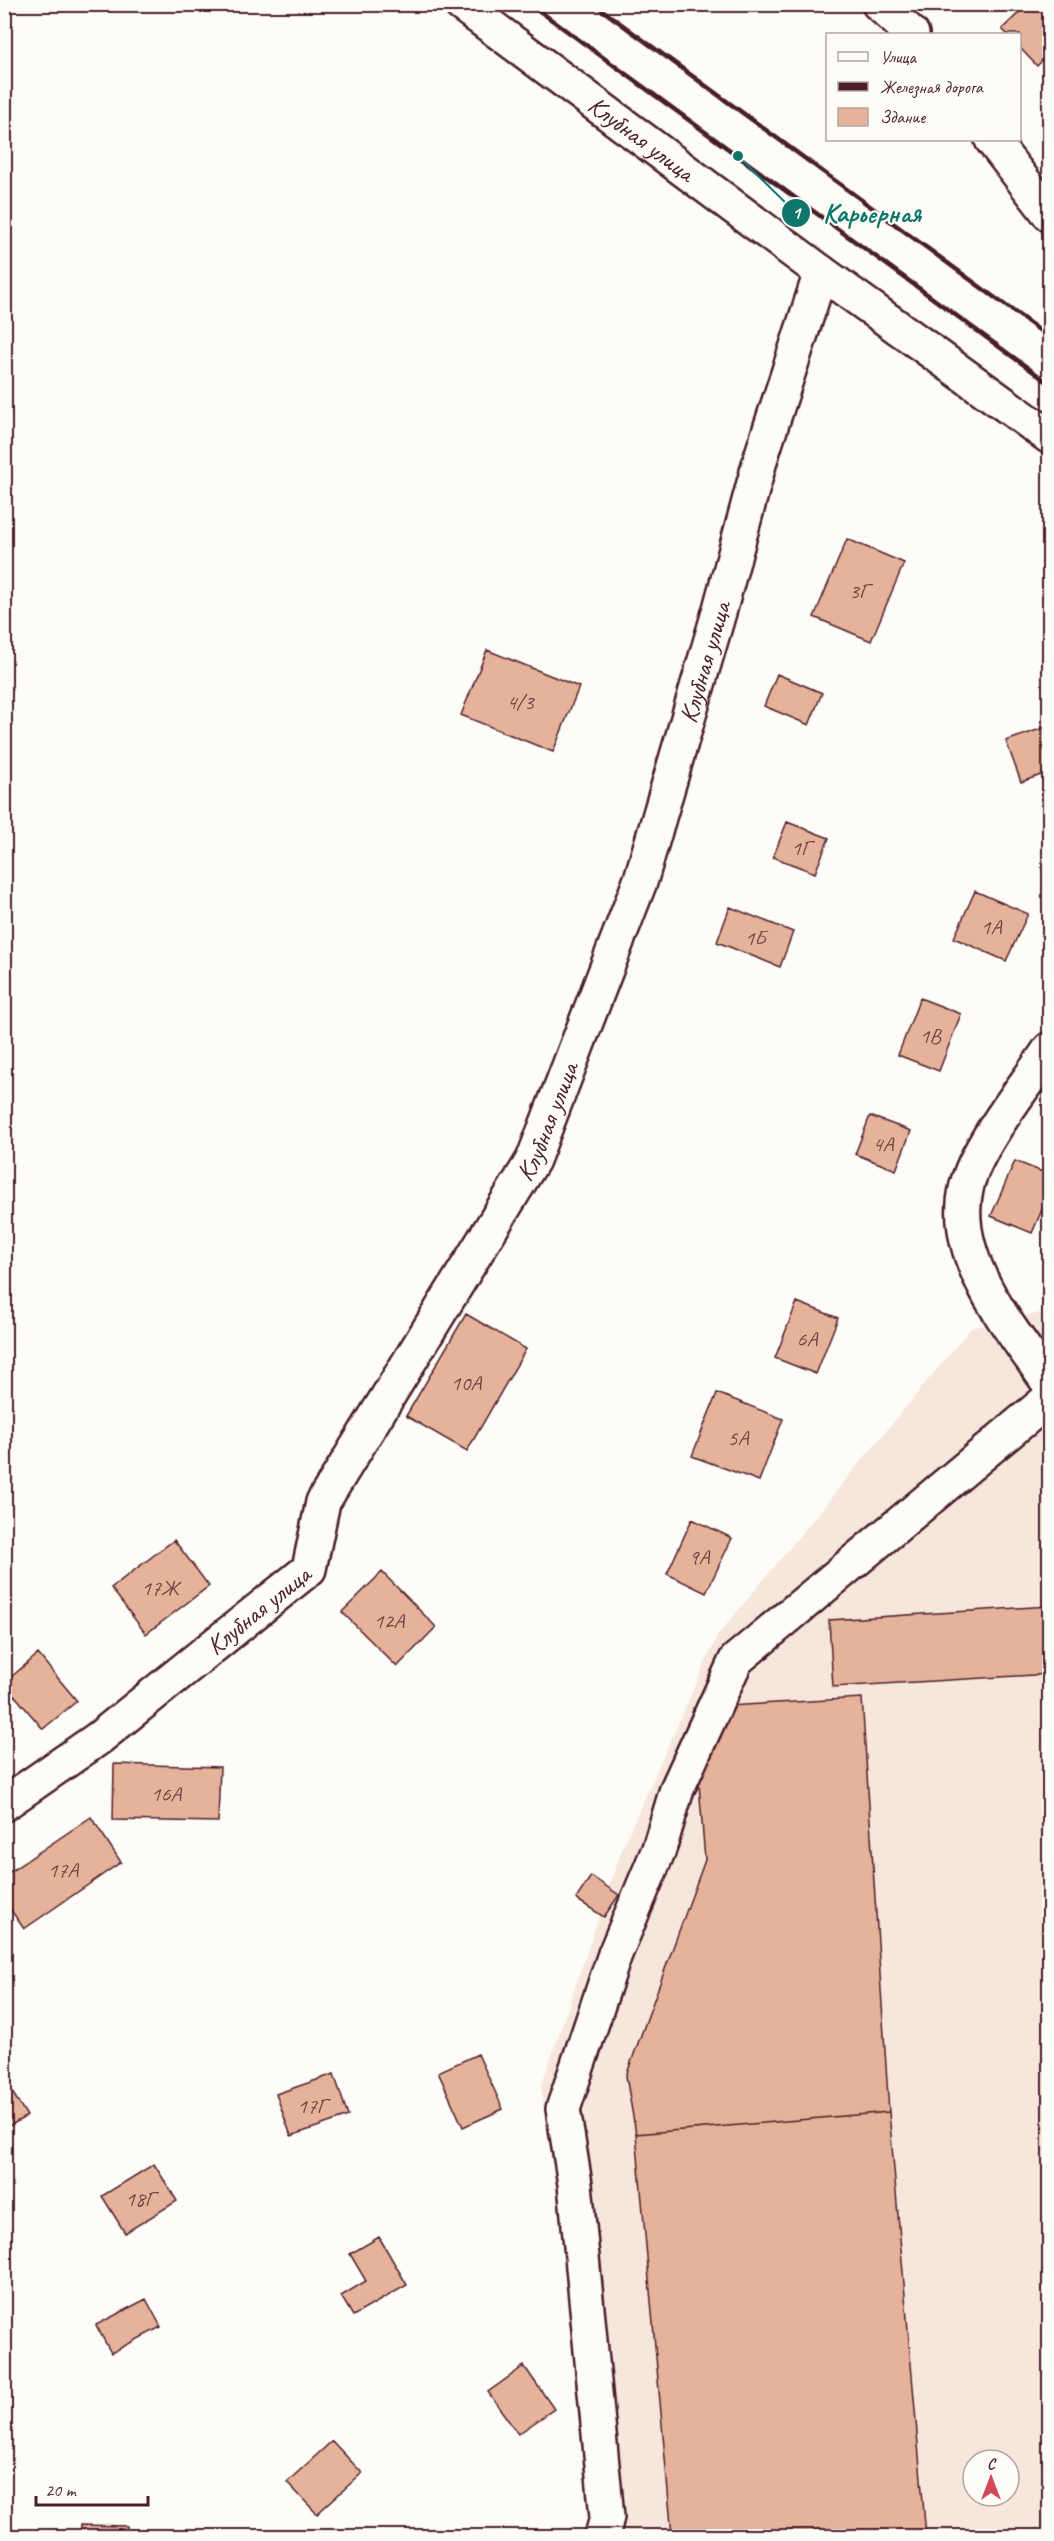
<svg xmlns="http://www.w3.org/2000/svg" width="1054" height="2541" font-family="Caveat,sans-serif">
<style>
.built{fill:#f6e6db;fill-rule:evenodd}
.building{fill:#e7b29a;stroke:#4a1f2b;stroke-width:1.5}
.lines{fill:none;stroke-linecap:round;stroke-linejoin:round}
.minor-casing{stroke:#4a1f2b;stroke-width:38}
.minor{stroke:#fdfcf7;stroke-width:33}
.rail{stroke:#4a1f2b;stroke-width:4.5}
.labels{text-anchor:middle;stroke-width:4.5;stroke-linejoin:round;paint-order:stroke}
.number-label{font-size:22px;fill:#714447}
.street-label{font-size:26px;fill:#4a1f2b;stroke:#fdfcf7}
.leader{fill:none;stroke:#0f766e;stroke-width:2}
.callout-dot{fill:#0f766e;stroke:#fdfcf7;stroke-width:2}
.mark-label{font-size:18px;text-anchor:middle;font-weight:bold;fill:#fff}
.callout-label{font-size:27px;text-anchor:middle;font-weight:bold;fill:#0f766e;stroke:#fdfcf7;stroke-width:4.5;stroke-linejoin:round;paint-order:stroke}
</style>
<rect width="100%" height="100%" fill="#fdfcf7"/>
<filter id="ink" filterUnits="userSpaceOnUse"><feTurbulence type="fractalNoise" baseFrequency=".0167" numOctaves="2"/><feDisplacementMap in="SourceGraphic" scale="12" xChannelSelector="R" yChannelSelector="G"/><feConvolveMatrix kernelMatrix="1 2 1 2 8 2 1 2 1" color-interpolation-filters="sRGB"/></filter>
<g filter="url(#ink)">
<path class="built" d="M1049 1311V2536H605L541 2087 623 1846 718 1635 971 1328ZM973 2460H1009V2496H973Z"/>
<path class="building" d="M1028 4H1050V53L1037 66 1020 48V34H1007L1002 29Z
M847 539 904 563 871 641 814 617Z
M487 650 579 687 553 752 461 715Z
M777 674 822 693 809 725 764 706Z
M1046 727 1050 736V772L1021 782 1006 741Z
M787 822 829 838 815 873 773 857Z
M975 891 1028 914 1006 961 954 938Z
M730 907 793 932 780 967 717 942Z
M920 998 961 1014 939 1071 898 1055Z
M870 1116 911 1131 896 1170 855 1154Z
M1015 1161 1050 1175V1191L1032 1233 991 1216Z
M797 1302 838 1318 816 1374 775 1358Z
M466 1314 526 1349 467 1451 406 1416Z
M717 1393 783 1419 759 1481 692 1456Z
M692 1519 732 1538 706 1593 667 1574Z
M174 1540 209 1586 146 1634 111 1588Z
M382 1572 436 1627 397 1667 342 1612Z
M1050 1606V1674L833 1687 829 1620Z
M38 1654 77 1701 43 1729 4 1683Z
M862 1698 889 2112 636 2134 626 2076 705 1860 693 1708Z
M114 1764 220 1767 218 1822 113 1820Z
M91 1817 121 1862 24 1929 4 1900V1876Z
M591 1876 619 1895 604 1917 576 1899Z
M478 2054 503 2109 463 2127 438 2072Z
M334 2074 348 2116 291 2136 276 2094Z
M4 2079 27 2116 4 2129Z
M889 2112 926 2536H672L636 2134Z
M154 2164 177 2201 125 2233 102 2196Z
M379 2237 407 2285 353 2316 341 2296 366 2281 350 2254Z
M146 2299 161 2327 111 2353 96 2325Z
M524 2366 554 2409 518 2434 488 2392Z
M332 2441 362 2473 317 2514 287 2482Z
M81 2525 127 2526V2536H80Z"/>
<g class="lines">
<g class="minor-casing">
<g id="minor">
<path id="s1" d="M461 4 821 272 1050 437"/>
<path d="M879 4 912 34"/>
<path d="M992 140 1050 215"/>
<path d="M1050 1049C1026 1085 977 1145 967 1185 948 1257 1012 1329 1050 1385"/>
<path id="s2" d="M4 1804 99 1738 309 1569 323 1502 533 1160 641 879 720 609 761 457 821 272"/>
<path d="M602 2536 607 2517 575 2184 563 2109 615 1954 659 1849 677 1789 736 1660 1050 1398"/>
</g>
</g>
<use href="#minor" class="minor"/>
<path class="rail" d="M530 4 1050 384
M594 4 1050 338"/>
</g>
</g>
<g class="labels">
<g class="number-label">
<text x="859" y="598">3Г</text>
<text x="520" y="709">4/3</text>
<text x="801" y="855">1Г</text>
<text x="991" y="934">1А</text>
<text x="755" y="945">1Б</text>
<text x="930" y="1043">1В</text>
<text x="883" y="1151">4А</text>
<text x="807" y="1346">6А</text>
<text x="466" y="1390">10А</text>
<text x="738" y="1445">5А</text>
<text x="699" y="1564">9А</text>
<text x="160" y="1595">17Ж</text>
<text x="389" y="1628">12А</text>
<text x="166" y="1801">16А</text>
<text x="63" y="1877">17А</text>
<text x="312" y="2113">17Г</text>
<text x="140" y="2206">18Г</text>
</g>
<g class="street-label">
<text dy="9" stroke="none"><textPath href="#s1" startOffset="225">Клубная улица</textPath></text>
<text dy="9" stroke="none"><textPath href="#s2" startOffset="1382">Клубная улица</textPath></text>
<text dy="9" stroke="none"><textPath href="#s2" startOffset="896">Клубная улица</textPath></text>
<text dy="9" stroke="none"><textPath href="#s2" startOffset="320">Клубная улица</textPath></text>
</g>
</g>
<path class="leader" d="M738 156L796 213"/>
<g class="callout-dot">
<circle cx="738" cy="156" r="6"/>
<circle cx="796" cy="213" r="15"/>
</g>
<g class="mark-label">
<text x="796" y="219">1</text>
</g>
<g class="callout-label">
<text x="872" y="222">Карьерная</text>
</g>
<rect width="1054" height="2541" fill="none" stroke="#fdfcf7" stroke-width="24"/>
<rect x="12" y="12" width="1030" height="2517" fill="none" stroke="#4a1f2b" stroke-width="2" filter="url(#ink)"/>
<rect x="826" y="33" width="195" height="108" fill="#fdfcf7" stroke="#b5a4a5" stroke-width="1.5"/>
<rect x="838" y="52" width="30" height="9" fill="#fdfcf7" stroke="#b5a4a5" stroke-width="1.5"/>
<text x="880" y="63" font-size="18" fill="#4a1f2b">Улица</text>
<rect x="838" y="82" width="30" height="9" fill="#4a1f2b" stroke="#b5a4a5" stroke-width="1.5"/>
<text x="880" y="93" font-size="18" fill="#4a1f2b">Железная дорога</text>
<rect x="838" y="108" width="30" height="18" fill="#e7b29a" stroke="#b5a4a5" stroke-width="1.5"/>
<text x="880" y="123" font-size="18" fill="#4a1f2b">Здание</text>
<g transform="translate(991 2478)"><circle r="28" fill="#fdfcf7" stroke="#b5a4a5" stroke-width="1.5"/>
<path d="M0-4.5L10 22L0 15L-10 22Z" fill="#d1495b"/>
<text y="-9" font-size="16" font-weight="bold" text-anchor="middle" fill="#4a1f2b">С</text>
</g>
<path d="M36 2496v9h112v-9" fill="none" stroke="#4a1f2b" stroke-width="3"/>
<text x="45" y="2496" font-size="18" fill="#4a1f2b" stroke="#fdfcf7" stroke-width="4.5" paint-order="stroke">20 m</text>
</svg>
